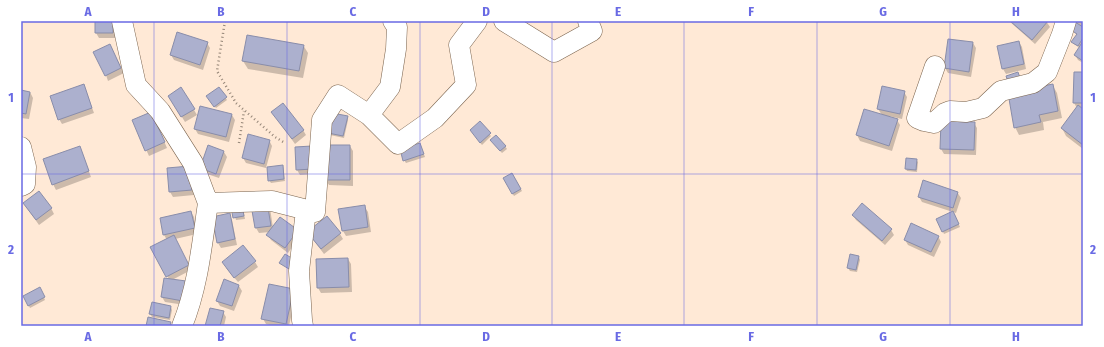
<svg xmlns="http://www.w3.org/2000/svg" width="1104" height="347" font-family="'Fira Sans Condensed',sans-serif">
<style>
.shadow{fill:#0003}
.building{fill:#acb0ce;stroke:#898daa}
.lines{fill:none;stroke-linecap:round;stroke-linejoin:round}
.minor-casing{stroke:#7b644e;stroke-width:21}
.path{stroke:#948577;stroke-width:2.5;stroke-dasharray:1 3;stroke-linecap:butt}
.minor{stroke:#fff;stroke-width:20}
.grid{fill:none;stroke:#696ae4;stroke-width:1;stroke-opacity:0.55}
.neatline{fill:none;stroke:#696ae4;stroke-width:1.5}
.grid-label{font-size:13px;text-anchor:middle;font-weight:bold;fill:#696ae4}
</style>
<rect width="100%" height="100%" fill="#ffe9d6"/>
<path class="shadow" d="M96 21H115L116 38H99L96 33Z
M1009 21H1046L1050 27 1035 44Z
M1074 21H1083V26H1080L1083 28V63L1078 60 1075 55 1080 48 1074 44 1073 42 1077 35 1072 30Z
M248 36 303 45 308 53 303 78 248 69 243 61Z
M1019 42 1022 47 1026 69 1006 74 1003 69Z
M207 43 210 48 203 70 174 60 171 55Z
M973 43 976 48 971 77 948 73 945 68Z
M112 50 124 73 108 81 106 75Z
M1083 73V108H1081L1083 110V149L1066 136 1062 128 1077 108 1074 103Z
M1053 86 1057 93 1062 118 1043 122 1044 130 1019 135 1015 127Z
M181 88 197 115 185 122 169 96Z
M219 88 227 100 216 108 209 99Z
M21 91 30 92 33 98 29 119 21 118Z
M86 91 94 113 62 124 59 119Z
M904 92 907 97 902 119 889 116V118L897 120 900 125 892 151 860 141 857 135 865 110 882 115 878 109Z
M272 112 303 130 306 135 295 144Z
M232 115 235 120 229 142 198 134 195 129Z
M347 117 348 120 344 138 330 135 329 132Z
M154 118 167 148 149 156 133 121Z
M942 122 974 123 977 128 976 155 944 154 941 149Z
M480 123 491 136 482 145 471 131Z
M269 140 272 146 266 168 246 163 243 158Z
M493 143 505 146 507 149 502 153Z
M420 144 425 157 406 163 404 160Z
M350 146 353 151V186L329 185 326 180Z
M80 147 91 177 56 190 53 184Z
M224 152 227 157 219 178 204 173Z
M315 152 316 174 300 175 297 170Z
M916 160 918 162 917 172 907 171 906 169Z
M283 166 285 181 271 183 269 180Z
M168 169 192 173 194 195 173 197 170 192Z
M512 174 522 191 514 196 504 179Z
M957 192 961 198 956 213 922 202 919 197Z
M252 205 270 208 273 228 300 236 288 253 271 240 268 235 270 232 259 233 256 228Z
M364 206 368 212 371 232 346 236 343 231 340 210Z
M232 207 243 208 245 219 236 220Z
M27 208H51L54 214 39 225Z
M191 212 194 217 197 234 175 239 191 270 172 280 185 305 165 302 162 297 169 279 152 248 167 240 164 235 161 218Z
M229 214 232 220 237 245 221 248 218 243Z
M954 214 960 227 944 234 937 219Z
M853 215 891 230 894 235 885 245 856 220Z
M340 234 343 239 324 254 311 237Z
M938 236 941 242 934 257 908 245 905 240Z
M859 257 860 260 857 272 850 271 848 268Z
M348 259 351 264 352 292 321 293 318 288 317 260Z
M255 262 258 267 238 282 226 268Z
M239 286 242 291 234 311 220 306 217 301Z
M40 289 45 300 30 308 24 297Z
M296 295 289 326H274L266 324 263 319Z
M171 307 172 310 170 320 152 317 150 314Z
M223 312 226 317 224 326H206Z"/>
<path class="building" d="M95 21H113V33H95Z
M1010 21H1048L1032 40Z
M1075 22 1083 27V38L1078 46 1071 42 1077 34 1071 30Z
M177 32 208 42 200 65 170 55Z
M247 35 304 45 299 71 242 61Z
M948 39 973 42 969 72 944 68Z
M1019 41 1024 64 1002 69 997 46Z
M1083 41V61L1074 55Z
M110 44 121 68 105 76 93 52Z
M1018 72 1021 81 1009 85 1006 76Z
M1074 72H1083V103H1073Z
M84 84 92 108 58 120 50 96Z
M1053 84 1058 111 1039 115 1041 122 1014 128 1008 93Z
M882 86 905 91 900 114 877 109Z
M181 87 195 109 181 117 168 96Z
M219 87 227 97 214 107 206 96Z
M21 90 30 92 26 114 21 113Z
M283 103 304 130 292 139 271 112Z
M1078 105 1083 109V145L1061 128Z
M200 106 232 114 226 137 194 129Z
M864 109 898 119 889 146 856 135Z
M151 112 165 142 145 151 132 120Z
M332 113 348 116 343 136 328 133Z
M480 121 491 133 480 143 470 130Z
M941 121 975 122 974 150 940 149Z
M248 134 270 140 264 164 242 158Z
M496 135 506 146 500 151 490 140Z
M420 143 424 154 403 161 400 149Z
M208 145 224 151 216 174 200 168Z
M325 145H350V180H325Z
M80 146 89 171 52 185 43 159Z
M312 146 313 169 296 170 295 147Z
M906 158 917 159 916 170 905 169Z
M283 165 284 179 268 181 267 167Z
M190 166 192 190 169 192 167 168Z
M512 173 521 189 512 194 503 178Z
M923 180 958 192 953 208 918 197Z
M39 191 52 208 36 220 23 203Z
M267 202 271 226 255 228 251 205Z
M862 203 892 229 882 241 852 215Z
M242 205 244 216 233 218 231 207Z
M365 205 368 227 342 231 338 209Z
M191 211 195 228 163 235 160 218Z
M953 211 959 224 942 232 936 219Z
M230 213 235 239 217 243 212 217Z
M327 216 341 233 321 249 307 232Z
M280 217 298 230 285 248 266 235Z
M911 223 939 236 931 252 904 240Z
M174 235 189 265 166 277 150 247Z
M243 245 256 261 234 278 222 262Z
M285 254 295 260 289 269 279 263Z
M850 254 859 256 856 270 847 268Z
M348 258 349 287 317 288 316 259Z
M164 278 186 281 183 301 161 297Z
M224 279 239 285 232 306 216 301Z
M269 284 294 289 286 324 261 319Z
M40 287 45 297 28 306 23 296Z
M152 302 171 306 169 318 149 314Z
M210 308 224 311 220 326H205Z
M148 317 171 322 170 326H146Z"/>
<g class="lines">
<g class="minor-casing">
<path id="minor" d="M122 21 136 85 160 111 193 163 208 203 272 201 315 212 322 120 338 95 369 115 390 87 396 49 397 27 393 21
M504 21 554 52 592 31 588 21
M935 66 917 118 924 121 934 123 945 113 950 111 966 112 983 108 1001 91 1033 83 1047 72 1062 34 1066 21
M369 115 398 144 435 118 466 85 459 45 477 21
M21 147 26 167 25 184 21 186
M182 326C198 287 202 244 208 203
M303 326 302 320 299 271 306 210"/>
</g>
<path class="path" d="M225 21 217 71 236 103 275 137 285 143
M239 143 244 111"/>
<use href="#minor" class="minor"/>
</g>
<path class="grid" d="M154 21V326M287 21V326M420 21V326M552 21V326M684 21V326M817 21V326M950 21V326M21 174H1083"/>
<rect width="1104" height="347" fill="none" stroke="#ffffff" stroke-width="44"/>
<rect x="22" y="22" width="1060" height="303" class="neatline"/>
<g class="grid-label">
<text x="88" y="16">A</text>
<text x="221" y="16">B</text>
<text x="353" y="16">C</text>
<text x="486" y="16">D</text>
<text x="618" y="16">E</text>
<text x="751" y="16">F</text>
<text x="883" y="16">G</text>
<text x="1016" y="16">H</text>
<text x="11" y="102">1</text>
<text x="1093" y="102">1</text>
<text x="11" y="254">2</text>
<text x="1093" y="254">2</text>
<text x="88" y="341">A</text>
<text x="221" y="341">B</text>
<text x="353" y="341">C</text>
<text x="486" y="341">D</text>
<text x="618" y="341">E</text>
<text x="751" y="341">F</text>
<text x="883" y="341">G</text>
<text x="1016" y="341">H</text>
</g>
</svg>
